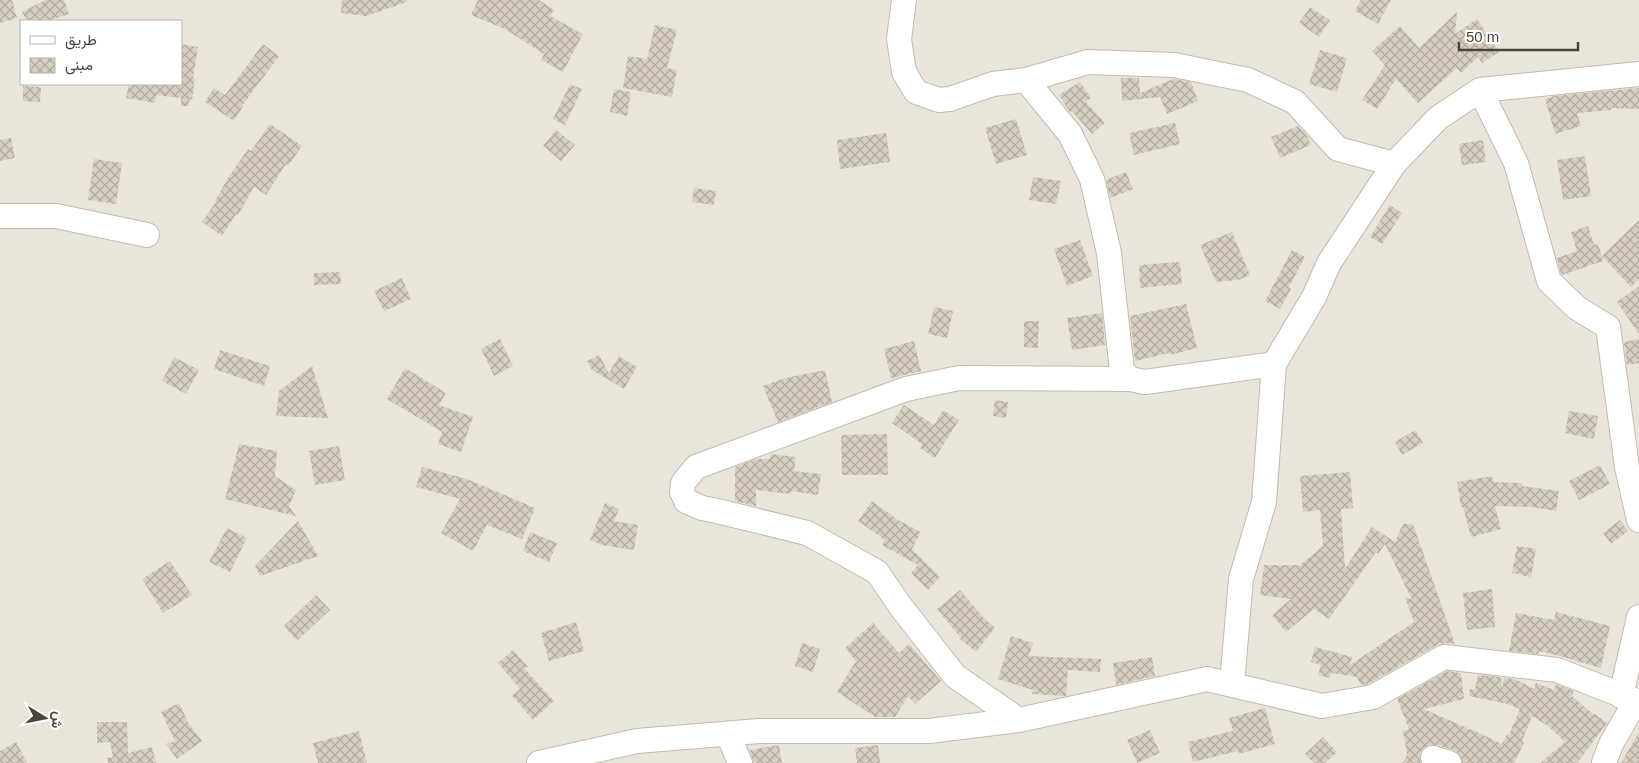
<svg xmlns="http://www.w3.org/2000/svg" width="1639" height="763" font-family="Helvetica,Vazirmatn,sans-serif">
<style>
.residential{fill:#eae5da;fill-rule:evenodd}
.building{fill:url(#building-cross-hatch)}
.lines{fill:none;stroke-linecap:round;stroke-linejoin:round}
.minor-casing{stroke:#c2bbae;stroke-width:26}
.minor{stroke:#fff;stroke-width:24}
</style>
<defs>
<pattern id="building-cross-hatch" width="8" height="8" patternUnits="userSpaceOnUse" patternTransform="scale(1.25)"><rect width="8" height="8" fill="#d8cfc1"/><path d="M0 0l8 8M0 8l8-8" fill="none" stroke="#b1aa9e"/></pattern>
</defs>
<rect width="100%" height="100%" fill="#f6f3ec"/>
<path class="residential" d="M0 0H1639V763H0ZM21 21H181V84H21Z"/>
<path class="building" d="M0 0H12L17 18 0 23Z
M45 0H64L69 14 47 21H27L22 12Z
M342 0H407V2L366 16 341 13Z
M478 0H539L554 10 550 16 583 34 563 72 541 60 544 54 505 29 471 15Z
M1361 0H1391L1378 24 1355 11Z
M1310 7 1330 20 1319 37 1299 23Z
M1457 12 1455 34 1477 19 1499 52 1482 63 1478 57 1461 73 1457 68 1418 103 1396 79 1377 109 1362 100 1385 65 1372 51 1400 26 1419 48Z
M655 25 677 30 667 68 677 70 672 97 623 88 628 56 647 59Z
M181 44 198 47 193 78H195L192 100 190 99 188 106H181V98L156 95 155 103 126 98 129 84H181Z
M263 44 279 56 242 106H243L234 121 205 102 214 88 225 95Z
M1320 50 1347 58 1337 92 1309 84Z
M1121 78H1139L1140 93 1173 79 1191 82 1198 101 1167 114 1160 97 1122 101Z
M1080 82 1091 98 1086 102 1105 123 1092 134 1072 111 1070 112 1059 95Z
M570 84 582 89 565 125 553 119Z
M23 86 41 87 40 102 23 101Z
M1639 88V109L1611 108V110L1577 113 1581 126 1555 134 1545 99 1554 96Z
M614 89 631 92 627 116 610 112Z
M1016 119 1027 155 996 164 985 128Z
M1175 123 1180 144 1134 155 1129 133Z
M270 124 302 146 288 166 286 164 266 195 254 187 238 215 236 214 222 236 202 222 216 202 215 201 228 178 248 149 251 151Z
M1298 126 1307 136 1311 145 1280 158 1271 137Z
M556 130 575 145 561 161 543 146Z
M886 133 890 162 840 169 837 140Z
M11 138 15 158 0 161V140Z
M1483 140 1486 162 1462 165 1459 144Z
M1585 156 1591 196 1563 200 1557 160Z
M94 159 122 163 116 204 88 200Z
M1126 172 1133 189 1110 198 1106 180Z
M1033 177 1061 181 1056 204 1029 200Z
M694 188 716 191 714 205 692 202Z
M1390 205 1402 213 1382 244 1370 237Z
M1639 220V279L1631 287 1602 256 1603 261 1562 275 1561 274 1557 258 1577 251 1571 232 1588 226 1594 245 1598 244 1602 256Z
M1232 232 1250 275 1238 280 1216 282 1200 245Z
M1080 240 1093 276 1067 286 1054 249Z
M1292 250 1305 257 1289 287 1291 289 1280 309 1265 301Z
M1180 262 1182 284 1140 288 1139 265Z
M340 272 341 284 314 285V273Z
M402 278 411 299 384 311 374 291Z
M1639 286V334L1617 302Z
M1186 304 1197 348 1170 355 1169 353 1135 361 1130 316Z
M934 307 953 311 947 338 928 334Z
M1102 313 1105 345 1072 350 1067 318Z
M1024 321H1039L1038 348 1024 347Z
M500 339 513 366 494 376 481 349Z
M1639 339V363L1627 365 1624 342Z
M914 341 921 371 891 378 884 349Z
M220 350 270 366 264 386 214 369Z
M599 355 609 373 619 356 637 367 624 389 592 370 587 361Z
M174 357 199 370 186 394 162 381Z
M312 366 328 418 276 416 279 391Z
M405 368 446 393 439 405 473 417 461 452 438 444 442 432 387 399Z
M825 370 832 402 778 422 763 386 785 378Z
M995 400 1008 402 1006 418 993 416Z
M904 405 934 425 943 410 959 420 935 458 920 448 922 444 892 423Z
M1569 411 1598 416 1594 439 1565 433Z
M1415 430 1423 443 1402 455 1395 442Z
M887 434 888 475H842L841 435Z
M239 444 277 451 275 476 296 490 289 506 296 516 225 499Z
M339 446 345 480 315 485 309 451Z
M771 454 796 457 794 471 821 474 818 495 791 491V494L756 490V506L735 501V467L756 459H770Z
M1600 465 1610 484 1579 500 1569 481Z
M422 467 467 479 535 508 522 539 487 525 473 551 441 533 460 499 416 487Z
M1350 472 1353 508 1341 509 1345 569 1372 527 1395 542 1403 524H1413L1455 644 1446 643 1437 645 1368 684 1361 685 1357 677 1331 673 1330 678 1318 675 1321 665 1311 662 1315 647 1352 657 1350 665 1414 622 1405 597 1412 600 1385 544 1378 554 1376 552 1329 619 1314 609 1286 632 1272 615 1291 599 1260 595 1264 565H1300L1323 546 1320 510 1303 512 1300 476Z
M1492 476 1493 482 1522 483V486L1559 491 1556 511 1532 507 1495 506 1501 529 1471 537 1463 507H1461L1457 482Z
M872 501 898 520 921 532 912 549 940 577 928 590 911 573 918 565 882 545 885 540 858 521Z
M605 503 619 509 614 521 638 525 634 550 602 545 590 540Z
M1620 520 1628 531 1611 544 1603 533Z
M298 521 318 556 260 576 255 566Z
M227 528 247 538 230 572 209 562Z
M530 532 557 543 549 562 523 551Z
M1517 546 1536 549 1531 577 1512 573Z
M170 561 192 595 163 613 142 579Z
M1492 589 1495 627 1467 630 1463 593Z
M960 590 983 617 995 628 976 652 960 639 961 638 937 609Z
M316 595 330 610 297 641 284 626Z
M1556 612 1610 626 1601 668 1560 656 1539 651V654L1509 651 1516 613 1554 620Z
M576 622 584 651 549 661 541 633Z
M873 623 899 653 909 644 941 681 915 704 908 696 895 717H875L837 692 856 661 845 648Z
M1011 636 1033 643 1029 656 1101 659 1100 672 1068 670 1066 696 1032 694 1033 690 998 679Z
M802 643 820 649 813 672 795 666Z
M513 650 528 667 524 668 554 701 533 720 512 696 520 689 498 663Z
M1152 657 1155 676 1116 685 1113 663Z
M1447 671 1461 673 1464 699 1424 709 1467 728 1468 730V729L1473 730 1502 744 1507 734 1509 735 1520 709 1508 704 1469 696 1470 689H1475L1478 675 1501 677 1502 689 1504 678 1515 679 1534 689 1536 683 1554 690 1556 684 1574 691 1572 696 1594 715 1595 714 1607 723 1577 763H1540L1565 742 1548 726 1532 716 1522 741 1524 743 1514 763H1462L1459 754 1454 750 1437 745H1430L1424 748 1420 753 1421 763H1402L1407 755 1403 731 1409 729 1397 699Z
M179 703 189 724 202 741 177 759 166 744 175 741 161 712Z
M1265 708 1275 744 1239 754 1238 751 1193 762 1188 742 1233 731 1229 718Z
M97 722H127L128 753 152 747 156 763H108L107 758 113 757 110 742 97 743Z
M1150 730 1160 753 1137 763 1127 740Z
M359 731 367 763H318L313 743Z
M1639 732V763H1621Z
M1323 737 1337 752 1325 763H1314L1305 754Z
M16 742 27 763H0V751Z
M779 745 782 763H753L750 750Z
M878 745 880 763H857L855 748Z"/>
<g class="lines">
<g class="minor-casing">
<path id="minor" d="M904 0 899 39 904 72 916 92 939 100 950 99 993 84 1026 80 1088 62 1174 65 1248 80 1295 102 1338 149 1394 164
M1026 80 1070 134 1092 179 1109 253 1122 371 1130 379 1145 382 1274 364
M1480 90 1516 163 1549 281 1577 308 1608 327 1627 467 1639 520
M0 216H56L147 235
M1232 684 1241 579 1264 502 1274 364 1314 297 1329 263 1394 164 1438 118 1480 90 1639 74
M1621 696 1639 617
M1019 720 955 676 901 607 877 572 807 533 717 511 702 508 686 501 682 492 683 483 696 467 906 389 959 378 1130 379
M728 734 740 763
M1433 758 1449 763
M539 763 637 741 759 731H929L1019 720 1207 679 1322 706 1373 697 1444 657 1557 670 1639 702
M1604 763 1611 744 1636 701"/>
</g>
<use href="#minor" class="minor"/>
</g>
<rect x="20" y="20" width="162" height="65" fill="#ffffff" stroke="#b7b4b0"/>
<rect x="30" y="36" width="25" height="8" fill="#ffffff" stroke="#b7b4b0"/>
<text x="65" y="45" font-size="15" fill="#4b4439">طريق</text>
<rect x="30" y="58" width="25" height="15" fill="url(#building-cross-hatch)" stroke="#b7b4b0"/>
<text x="65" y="70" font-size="15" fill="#4b4439">مبنى</text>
<g transform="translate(45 718) rotate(100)" stroke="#ffffff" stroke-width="4" paint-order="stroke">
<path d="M0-4L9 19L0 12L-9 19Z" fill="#4b4439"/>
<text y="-8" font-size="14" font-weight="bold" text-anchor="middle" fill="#4b4439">ش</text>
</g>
<path d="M1459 42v8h119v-8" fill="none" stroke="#4b4439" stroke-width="2.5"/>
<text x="1466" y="42" font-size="15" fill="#4b4439" stroke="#ffffff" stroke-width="4" paint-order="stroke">50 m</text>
</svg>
